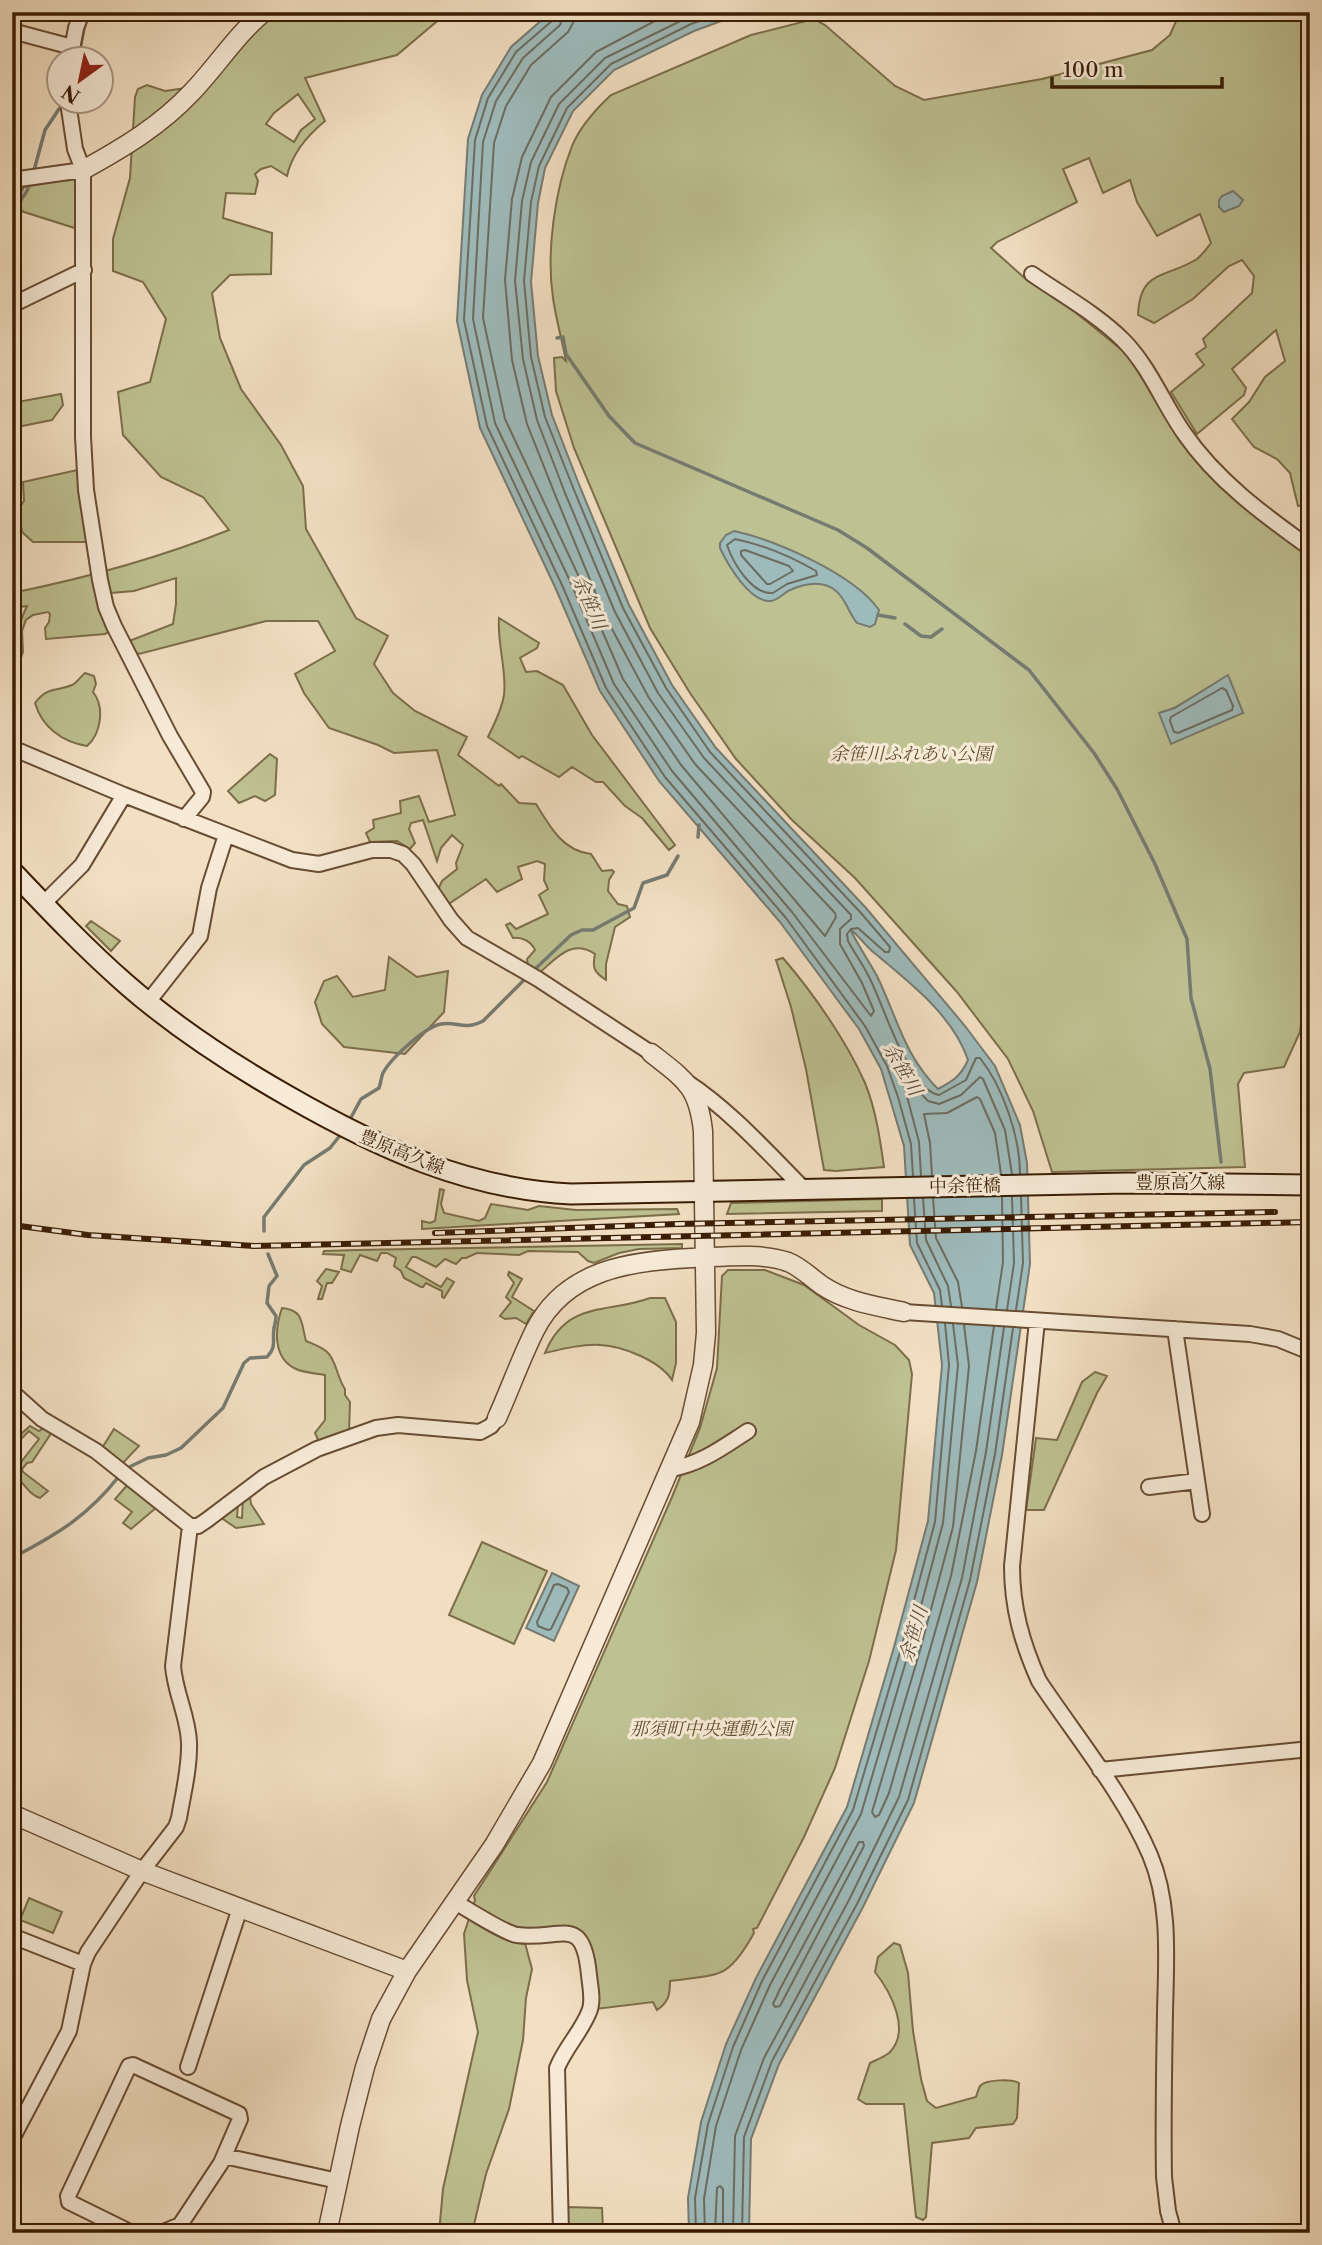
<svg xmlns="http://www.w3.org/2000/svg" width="1322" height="2245" font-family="'Libre Caslon Text','Noto Serif JP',serif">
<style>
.green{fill:#bec192;stroke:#7c6e4a;stroke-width:2;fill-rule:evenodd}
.water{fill:#9ebbbc;stroke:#767b72;stroke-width:2;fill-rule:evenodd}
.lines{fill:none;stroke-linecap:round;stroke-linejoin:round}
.shore{stroke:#6c6c60;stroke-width:2}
.stream{stroke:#767b72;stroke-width:3.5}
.minor-casing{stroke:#684d33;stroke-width:18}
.tertiary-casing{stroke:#684d33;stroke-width:21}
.secondary-casing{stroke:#391c03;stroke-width:23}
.minor{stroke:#f7ebd8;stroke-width:14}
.tertiary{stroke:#f7ebd8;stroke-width:18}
.secondary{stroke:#f7ebd8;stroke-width:19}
.rail-casing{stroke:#391c03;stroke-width:6}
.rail{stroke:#f7ebd8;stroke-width:3.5;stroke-dasharray:10;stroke-linecap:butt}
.labels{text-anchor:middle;stroke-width:6;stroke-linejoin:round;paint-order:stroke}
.park-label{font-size:18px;font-style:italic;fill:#614e2e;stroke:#f7ebd8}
.street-label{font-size:18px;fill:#391c03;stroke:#f7ebd8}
.water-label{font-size:19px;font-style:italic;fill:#574c3a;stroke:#f7ebd8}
</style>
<rect width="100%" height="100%" fill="#f3e0c3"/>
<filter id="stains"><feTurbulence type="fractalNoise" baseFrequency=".00286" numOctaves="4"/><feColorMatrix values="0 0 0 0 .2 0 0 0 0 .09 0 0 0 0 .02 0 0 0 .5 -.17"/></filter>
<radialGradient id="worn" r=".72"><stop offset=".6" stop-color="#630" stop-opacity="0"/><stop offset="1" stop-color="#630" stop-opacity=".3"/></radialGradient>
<path class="green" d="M272 12H448L397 55 305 78 325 121C308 135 292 153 287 176L271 166 261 169 255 174 258 181 255 194 226 193 223 218 272 233 271 274 230 275 212 293 220 338 241 389 281 445 303 486 306 529 356 618 388 636 374 664 393 693 415 711 467 737 458 755 499 786 501 784 519 803 536 804C550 827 563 851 591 854L602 871 612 870 614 872 609 880 608 891 618 904 627 906 630 917 615 927 606 964V980C594 972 592 968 595 954 570 938 556 959 537 975L528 967 527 959 535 950C531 941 522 937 513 938L506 925 510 923 516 929 548 914 539 895 548 889 544 880 545 864 537 861 518 867 522 879 497 892 486 879 447 905 438 890 442 881 457 869 456 863 463 845 452 835 441 848 437 861 423 820 411 823 409 829 415 843 410 849 397 841 370 842 366 833 374 828 373 820 401 813 400 801 419 796 429 822 455 815 437 750 394 753 378 745 329 728 304 693 295 674 335 651 318 621H266L139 654 124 643 173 624 176 604V578L134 591 99 594 109 632 105 634 46 639 45 628 49 622 50 614 48 612 33 615 26 620 22 631 23 652 14 677C14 650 16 628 27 606L12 608V593C86 578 159 558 229 530L203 497 161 477 123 435 118 392 150 382 166 319 143 282 113 271V239L130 178 135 97 138 89 147 85 165 91 193 87ZM298 94 315 119 301 130 294 142 266 124 274 113Z
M1180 12H1310V503L1298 506 1290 473 1277 459 1254 447 1232 419 1249 402 1265 377 1285 361 1276 330 1232 369 1246 388 1244 395 1197 434 1171 392 1204 365 1196 354 1206 347 1203 339 1252 293 1254 276 1242 260 1229 266 1193 299 1154 323 1138 315C1140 269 1165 279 1197 259 1202 255 1207 248 1211 243L1200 214 1157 236 1137 202 1130 180 1103 193 1089 158 1063 169 1077 202 997 242 991 248 1028 281 1064 303 1122 350 1136 366 1187 447 1310 555V997L1305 998 1300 1032 1284 1067 1244 1073 1238 1084 1245 1167 1052 1172 1033 1111 1008 1059 957 992 855 878 792 820 736 759 690 693 650 628 574 448 556 391 554 358 562 357 566 361C562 340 556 319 553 298 546 252 555 189 572 146 580 127 596 109 611 95L751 35 814 19 825 25 895 86 924 100 1042 79 1152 50 1170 35ZM1228 676 1243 713H1160L1174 708Z
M79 177 81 230 24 212 13 206 24 187Z
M61 394 63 405 52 420 12 428V403Z
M82 469 89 542H33L22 532 18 510 24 501 23 482Z
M499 618 539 643 537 648 520 658 526 672 537 671 563 685 592 735 675 845 669 850 642 818 625 806 603 782H596L572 767 559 777 522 756 519 758 488 737C494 724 502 710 504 695 507 670 497 644 499 618Z
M85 673 94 676 96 684 93 692C105 707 101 734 87 746 62 742 42 727 35 703 48 686 56 692 72 685 76 684 81 676 85 673Z
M270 754 277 759 275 795 265 801 255 796 239 803 228 791Z
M91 921 120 941 111 951 86 926Z
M389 957 417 977 448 971 444 1012 405 1054 344 1047 322 1024 315 1002 324 981 337 976 353 997 385 990Z
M783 958C813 993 846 1040 865 1083 876 1110 880 1139 884 1167L836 1171 824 1170 806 1069 791 1007 776 960Z
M440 1189 444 1190 441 1204 444 1213 479 1221 485 1218 491 1204 528 1210 539 1206 576 1210 677 1209 679 1214 422 1229V1221L430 1223 435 1221Z
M882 1199V1211L727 1214 731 1203Z
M682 1244V1248L639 1249 619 1253 594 1263 588 1261 578 1252 528 1251 519 1255 477 1253 466 1258H462L456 1264 445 1259 436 1267 416 1257H412L406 1267 441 1287 447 1278 454 1282 444 1298 442 1297V1291L426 1283 423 1287H421L404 1278 401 1271 394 1266 396 1258 387 1253H381L377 1261 360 1255 351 1272 341 1269 344 1255 323 1254 324 1251 357 1250Z
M326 1269 339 1272 332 1283H327L322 1299H318L322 1286 317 1281Z
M728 1270H765L804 1285 859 1325 895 1345 909 1360 912 1374 896 1550 869 1661 835 1768 804 1837 757 1928 753 1929 754 1933C728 1980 720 1974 670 1981 670 1994 669 2002 657 2010L653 2002 596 2009 587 1945 522 1932 532 1969 526 1998 523 2040 509 2109 486 2174 472 2233H439L443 2189 478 2032 467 1980 464 1934 475 1900 474 1896 547 1782 672 1497 700 1428 717 1368 722 1276Z
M509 1272 522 1279 512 1297 534 1311 526 1324 516 1318 505 1319 500 1316 511 1302 506 1297 514 1283 508 1275Z
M650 1298H665L676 1322V1363L672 1380C660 1361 623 1346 600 1345 582 1344 562 1349 545 1353 567 1300 607 1314 650 1298Z
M282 1308C304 1310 301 1323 306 1341 313 1344 322 1347 327 1352 336 1359 337 1378 345 1389V1395L350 1402 349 1432 319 1442 315 1433 325 1420V1375C316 1373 304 1373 296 1369 272 1358 275 1328 282 1308Z
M1095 1372 1107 1376 1097 1393 1044 1510H1026L1036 1438 1057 1440 1082 1382Z
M30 1426 39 1431 45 1427 52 1432 32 1462 27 1463 22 1469 23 1472 48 1491 40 1498C30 1495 22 1482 15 1474L20 1465 12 1460V1455L21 1462 39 1439 29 1431 12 1448V1442Z
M114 1429 139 1446 122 1464 102 1448Z
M129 1483 157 1507 131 1529 123 1523 132 1512 115 1499Z
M254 1489 258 1491 250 1497 251 1504 264 1524 236 1528 220 1517 238 1505 237 1517 242 1518 243 1498Z
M482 1542 547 1571 514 1644 449 1615Z
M29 1898 62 1912 53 1933 20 1920Z
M894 1943 900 1945 908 1973 913 2031 921 2079 927 2101 936 2108 976 2097C977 2094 978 2090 980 2086 986 2079 1012 2079 1019 2083L1017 2118 1013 2124 976 2128 969 2138 932 2143 926 2217 923 2220 916 2217 904 2104H866L858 2099 870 2063C876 2060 884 2057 889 2053 912 2031 890 1991 875 1972L878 1957Z
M567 2207 602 2208 603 2229 624 2230V2233H567Z"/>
<path class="water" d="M551 12H746L694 31 614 70 573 111 545 168 538 203 531 282 538 356 552 415 580 487 629 605 672 685 716 748 866 908 965 1026 995 1066 1020 1125 1027 1163 1030 1264 1002 1455 977 1582 914 1803 863 1907 779 2064 751 2139 749 2233H689L688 2198 701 2122 726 2044 756 1978 847 1807 894 1647 928 1521 942 1365 934 1293 910 1245 904 1146 881 1069 859 1029 828 987 780 922 659 781 600 691 555 587 480 428 457 321 468 139 482 95 511 47ZM850 929C857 934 864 944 872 951 908 981 953 1015 968 1060 961 1076 953 1081 938 1089 904 1055 897 1017 877 976 868 960 858 945 850 929Z
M1233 191 1243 200 1239 206 1224 212 1219 207V200L1222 196Z
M734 531C775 540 854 574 879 610L875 624 870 627 857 623C849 614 846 599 836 591 823 580 804 584 790 590 783 593 779 600 771 601 750 603 728 565 720 548V543L726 535Z
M1228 675 1243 713 1171 744 1159 713 1175 708Z
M552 1573 579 1586 554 1641 526 1628Z"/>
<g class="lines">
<path class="shore" d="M555 12 553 20 516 52 488 98 475 140 464 320 487 426 562 585 606 688 665 777 786 918 865 1026 887 1066 898 1097 911 1144 913 1176
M564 12 560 25 523 58 496 101 483 142 473 319 495 423 570 581 614 684 672 771 792 912 871 1016 874 1011 862 983 840 944V929L851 919V915L704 758 658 693 615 612 565 493 537 420 523 359 515 281 522 201 531 162 559 104 605 58 699 12
M574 12 573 23 568 32 531 65 506 106 494 143 483 318 505 419 579 577 623 679 681 765 825 936 836 917 835 913 695 764 649 698 605 616 556 497 527 424 512 360 505 280 512 199 522 157 551 97 596 52 672 12
M725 12 691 24 611 64 567 108 539 166 531 202 524 281 531 357 545 417 574 490 623 608 666 688 710 752 861 913 890 947 889 952H885L858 928 851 929 847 934 848 941C855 954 864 966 870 979 884 1006 908 1089 939 1095L966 1080 976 1058H980C1003 1087 1020 1137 1020 1174
M735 539C764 545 790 556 816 571L817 575 787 584 773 593C752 595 733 563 727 545Z
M745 550 789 566 793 571 770 584H767L741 555V551Z
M1222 688 1226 690 1233 706 1232 710 1178 733 1174 732 1170 721 1171 717Z
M932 1175 930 1143 924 1114 947 1113 977 1097 980 1099 995 1133 1001 1174
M921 1176 919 1142 903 1081 908 1080 928 1101 939 1104 961 1095 980 1077 983 1079 1005 1130 1012 1174
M923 1198 926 1240 948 1286 951 1306
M933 1198 936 1238 958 1282 962 1307
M914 1199 917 1243 940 1290 942 1306
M996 1309 1003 1262 1002 1197
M1007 1310 1014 1263 1012 1197
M1016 1310 1023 1263 1021 1196
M964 1325 969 1366 953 1527 919 1654 872 1812 875 1817 879 1815 889 1793 951 1576 976 1451 994 1326
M558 1584 567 1588 569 1592 551 1629 548 1630 538 1626 537 1622 554 1585Z
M859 1842H863L864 1846 780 2006 775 2007 773 2004 780 1989Z
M696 2233 695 2198 708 2124 733 2047 762 1981 853 1810 901 1649 935 1522 949 1365 945 1323
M705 2233 704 2199 716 2126 741 2050 770 1985 861 1814 909 1651 943 1523 958 1365 953 1324
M715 2233 717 2188 720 2186 723 2189V2233
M733 2233 735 2136 764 2058 849 1900 899 1797 962 1578 986 1452 1004 1327
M742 2233 744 2137 772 2061 857 1904 908 1800 970 1580 995 1454 1013 1328"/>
<path class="stream" d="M78 60 84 28 90 12
M33 174 45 130 61 106
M12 213 27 191 30 182
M557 338 563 337 566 354 609 416 635 443 838 530 867 548 1029 670 1094 753 1117 789 1155 864 1187 939 1191 998 1210 1069 1221 1162
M878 615 895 618
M905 624 921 636 931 637 942 629
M698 837 699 825
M533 971 571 935 582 930H593L634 908 643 883 667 875 678 856
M348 1123 361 1099 379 1088C381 1083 381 1077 383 1073 391 1058 425 1027 441 1024 457 1021 464 1031 483 1021L527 977
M264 1231V1217L304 1165 330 1148 342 1133
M125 1469 148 1458 166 1455 181 1448 223 1408 244 1363 250 1358 267 1357C277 1347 272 1341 274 1328 275 1324 276 1320 276 1316L267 1303 269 1286 277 1276 268 1254
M12 1558C58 1534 88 1516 120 1475"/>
<g class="minor-casing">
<path id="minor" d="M12 31 72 47
M70 60 76 28 82 12
M68 102 75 149 83 170V437L86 490 100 580 106 607 114 626 170 736 203 792 202 797 184 819
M12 180 83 170
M1032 274C1062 295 1097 314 1123 340 1149 366 1163 403 1184 433 1216 480 1264 515 1310 548
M12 305 84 270
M12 748 124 795 292 860 319 864 372 850H391L403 854 413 864 451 920 467 938 538 979 651 1053
M43 904 82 865 124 795
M148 1002 200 936 209 888 226 835
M687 1082C731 1111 767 1152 804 1189
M904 1312 1250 1334 1278 1339 1310 1352
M1037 1321 1012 1566C1012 1608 1022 1643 1039 1681 1075 1735 1125 1796 1150 1855 1171 1904 1166 1961 1165 2013 1164 2067 1163 2122 1164 2177L1168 2211 1174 2233
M1175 1329 1202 1514
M12 1392 42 1419 96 1451 190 1526H198L207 1520 264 1477 317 1449 376 1428 398 1425 480 1432 491 1426 497 1418
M671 1469C701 1464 723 1447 748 1431
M1149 1487 1197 1481
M1100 1770 1310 1749
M455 1902C469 1910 504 1933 517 1935 561 1941 583 1912 589 1975 590 1986 594 2001 589 2012 581 2032 565 2048 557 2068L561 2233
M12 1936 83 1964
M188 2067 240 1908
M12 2139 69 2031 83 1964 88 1952 142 1871 176 1827 179 1818C183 1794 190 1767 189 1742 188 1716 175 1693 173 1666L190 1526
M224 2156 338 2181
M132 2233 69 2202 68 2196 129 2066 133 2065 239 2114 240 2119 221 2163 180 2225 161 2233"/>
</g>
<g class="tertiary-casing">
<path id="tertiary" d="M83 170C123 148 160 126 192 92 217 66 236 35 264 12
M497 1418C510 1389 521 1358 535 1330 566 1269 631 1261 692 1258 722 1257 759 1252 788 1262 801 1267 811 1278 823 1286 847 1302 877 1306 904 1312
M12 1814 142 1871 407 1971
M327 2233 350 2126 365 2067 381 2019 407 1971 494 1845 542 1763 690 1422 703 1365 706 1333 703 1131C698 1086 685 1080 651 1053"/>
</g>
<g class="secondary-casing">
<path id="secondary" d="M12 871C49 910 86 949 126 984 175 1027 230 1063 288 1096 377 1147 466 1189 571 1194L1127 1183 1310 1185"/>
</g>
<use href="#minor" class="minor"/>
<use href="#tertiary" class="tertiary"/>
<use href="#secondary" class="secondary"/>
<g class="rail-casing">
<path id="rail" d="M12 1225 88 1235 254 1246 1310 1222
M435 1233 677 1224 1275 1212"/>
</g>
<use href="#rail" class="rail"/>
</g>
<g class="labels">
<g class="park-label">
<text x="911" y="760">余笹川ふれあい公園</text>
<text x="711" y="1735">那須町中央運動公園</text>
</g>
<g class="street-label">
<text transform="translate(402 1152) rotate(22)" y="6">豊原高久線</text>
<text x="1180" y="1189">豊原高久線</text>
<text transform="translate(965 1186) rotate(-1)" y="6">中余笹橋</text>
</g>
<g class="water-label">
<text transform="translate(590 602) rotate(67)" y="7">余笹川</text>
<text transform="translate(903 1069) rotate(60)" y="7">余笹川</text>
<text transform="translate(913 1634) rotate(-74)" y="7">余笹川</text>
</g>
</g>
<rect width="1322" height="2245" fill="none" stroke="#f3e0c3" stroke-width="42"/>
<rect x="14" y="14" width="1294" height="2217" fill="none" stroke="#391c03" stroke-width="3.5"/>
<rect x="21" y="21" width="1280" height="2203" fill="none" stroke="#391c03" stroke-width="2"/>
<g transform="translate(80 80) rotate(213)"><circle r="33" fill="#f7ebd8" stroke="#ab9883" stroke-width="2"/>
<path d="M0-5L12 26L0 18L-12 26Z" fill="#8f2418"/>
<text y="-10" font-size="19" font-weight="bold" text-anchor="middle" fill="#391c03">N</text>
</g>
<path d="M1052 77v10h170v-10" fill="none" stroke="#391c03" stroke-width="3.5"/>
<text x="1063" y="77" font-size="21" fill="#391c03" stroke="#f7ebd8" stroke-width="5" paint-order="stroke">100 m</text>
<rect width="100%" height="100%" filter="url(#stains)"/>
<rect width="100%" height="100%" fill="url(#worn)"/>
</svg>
